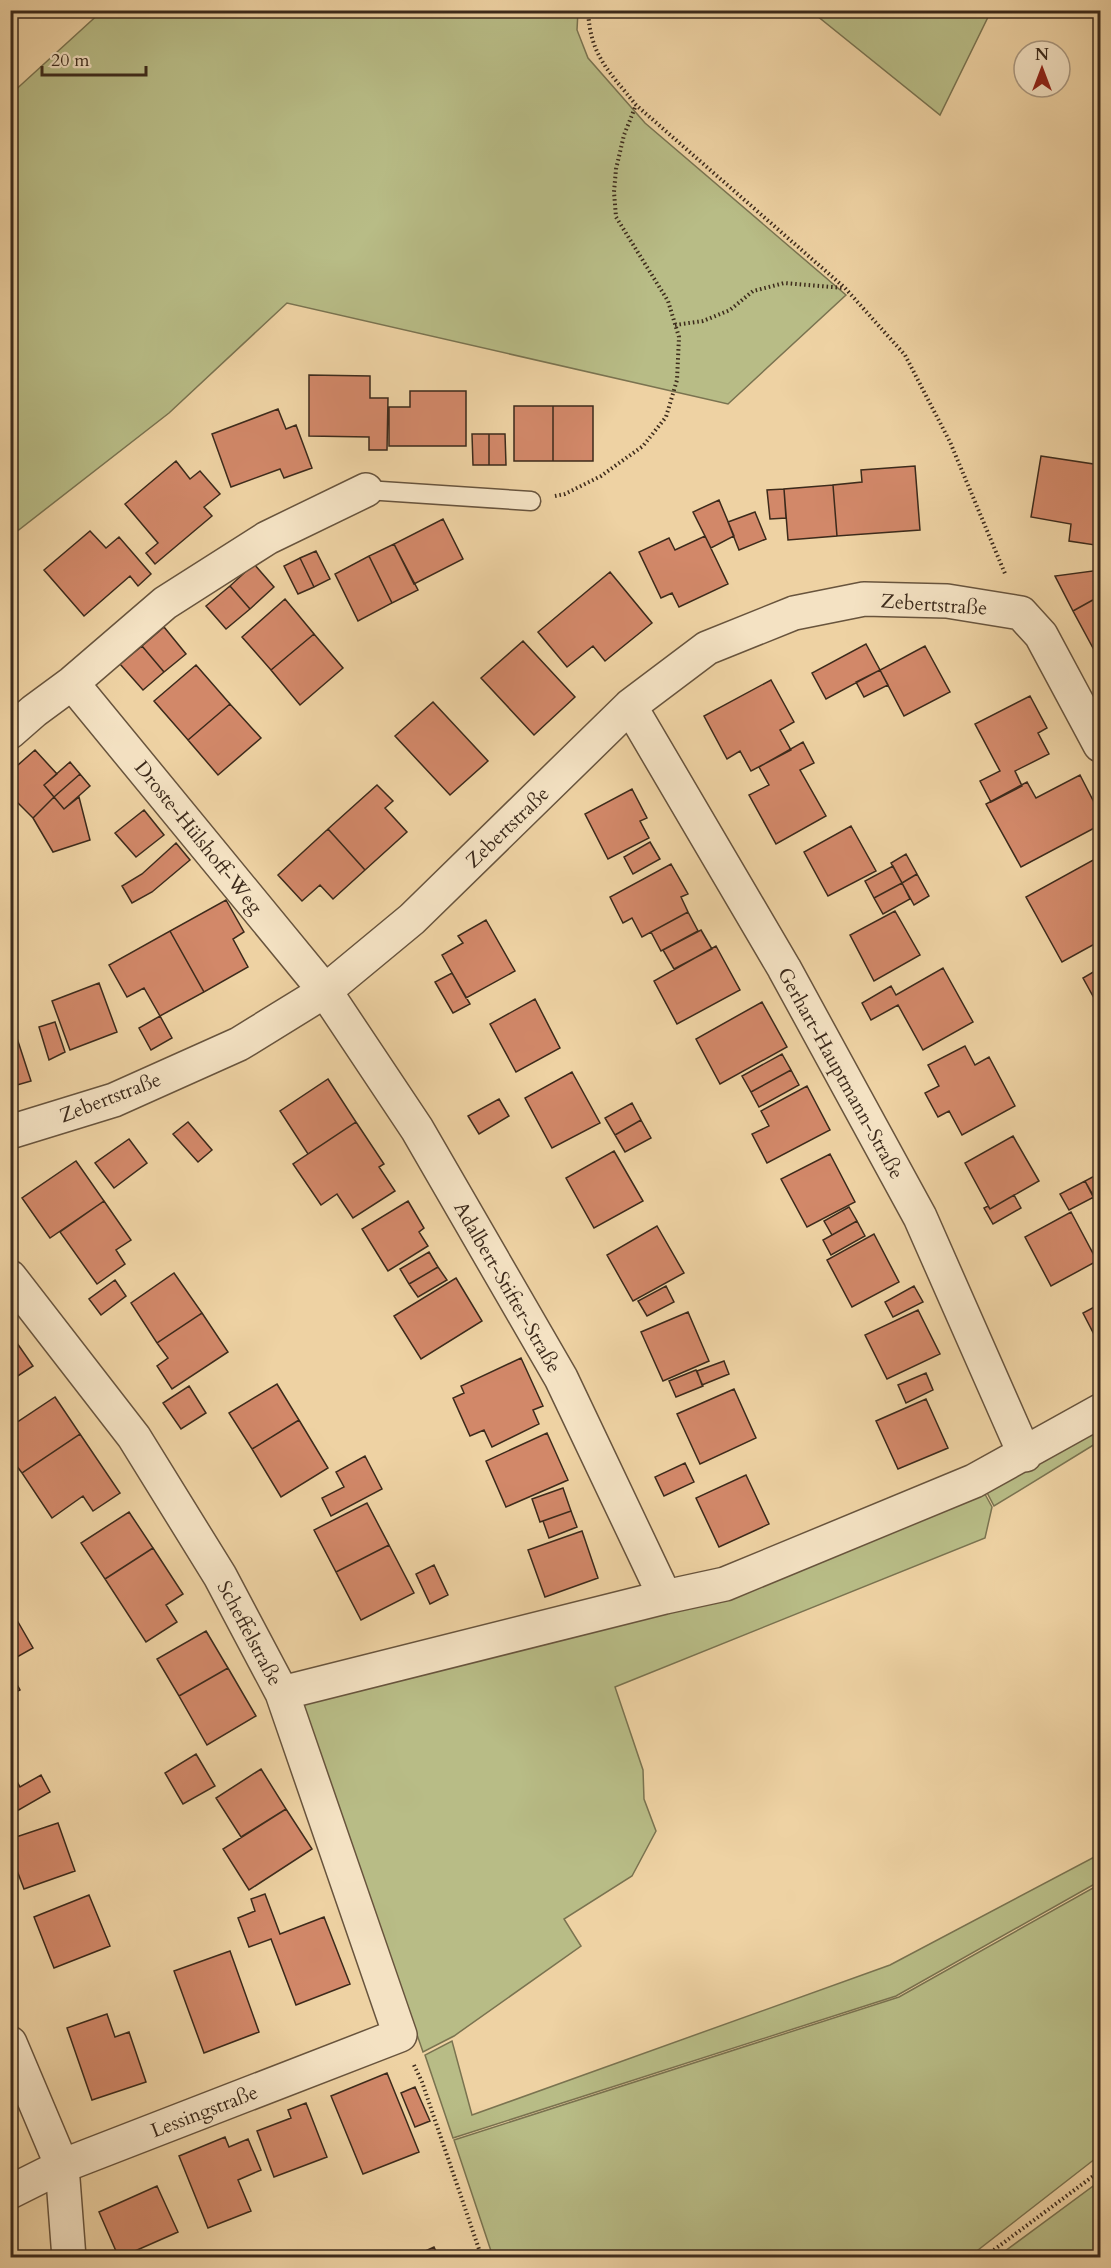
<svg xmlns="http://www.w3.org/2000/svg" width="1111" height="2268" font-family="Cardo,serif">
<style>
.green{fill:#b8bc86;stroke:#7a7350;stroke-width:1.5}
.building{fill:#d28869;stroke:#3c2a1b;stroke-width:1.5}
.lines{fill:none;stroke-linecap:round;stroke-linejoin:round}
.service-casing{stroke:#68543d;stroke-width:21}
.minor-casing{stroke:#68543d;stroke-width:36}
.path{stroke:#3c2a1b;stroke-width:4;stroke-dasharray:1.5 3;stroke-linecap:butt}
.service{stroke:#f4e2c3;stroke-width:18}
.minor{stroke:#f4e2c3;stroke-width:33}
.labels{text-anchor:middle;stroke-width:5;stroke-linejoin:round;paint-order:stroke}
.street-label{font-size:20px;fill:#3c2a1b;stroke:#f4e2c3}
</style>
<rect width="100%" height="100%" fill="#eed2a3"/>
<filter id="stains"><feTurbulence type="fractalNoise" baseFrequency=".00333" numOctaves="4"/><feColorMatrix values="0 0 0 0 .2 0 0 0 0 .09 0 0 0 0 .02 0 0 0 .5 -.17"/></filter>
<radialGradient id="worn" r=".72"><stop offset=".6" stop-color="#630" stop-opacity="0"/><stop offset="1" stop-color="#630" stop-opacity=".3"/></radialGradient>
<path class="green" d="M102 11H578L577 30 588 58 645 123 846 295 728 404 287 303 169 413 11 536V94Z
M811 11H991L940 115Z
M1100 1412V1441L994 1506 982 1483Z
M980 1485 992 1507 985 1538 615 1687 643 1770 644 1799 656 1831 632 1876 564 1919 581 1946 454 2036 423 2052 299 1692 727 1588Z
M1100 1854V1881L896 1996 453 2138 425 2055 452 2041 472 2115 890 1965Z
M1100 1884V2155L969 2257H493L454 2140 899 1997Z
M1100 2181V2257H997Z"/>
<path class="building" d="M309 375 370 376V398H388L387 450H369V437L309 436Z
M410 391H466V446H389V407H410Z
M514 406H553V461H514Z
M553 406H593V461H553Z
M278 409 286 429 296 425 312 468 284 478 280 469 231 487 212 434Z
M472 434H489V465H473Z
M489 434H505L506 465H489Z
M1041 456 1100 465V528H1098L1095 545 1069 541 1071 524 1031 517Z
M176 461 190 479 200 471 220 494 204 507 212 516 155 564 146 553 158 543 125 504Z
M915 466 920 530 837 536 833 485 862 482 861 470Z
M833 485 837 536 788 540 784 489Z
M784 489 786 518 770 519 767 490Z
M719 500 734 536 711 548 693 512Z
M755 512 766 539 739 550 728 522Z
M443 519 463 559 414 584 394 544Z
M90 531 106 548 119 537 151 574 138 586 130 576 84 616 44 570Z
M705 536 728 584 679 607 672 593 661 598 639 552 669 538 675 550Z
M394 544 418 590 392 603 369 556Z
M316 551 330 579 314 587 300 558Z
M369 556 392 603 358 621 335 574Z
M300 558 314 587 298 594 284 566Z
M254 564 274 587 250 609 230 586Z
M1100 570V596L1073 611 1055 576Z
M610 572 652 623 605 661 593 646 567 667 538 632Z
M230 586 250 609 226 629 206 606Z
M1100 596V661L1073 611Z
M285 599 314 634 271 670 242 637Z
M164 627 186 654 164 672 142 646Z
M314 634 343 668 300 705 271 670Z
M523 641 575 697 534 735 481 678Z
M866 644 880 670 826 699 812 673Z
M142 646 164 672 143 690 120 664Z
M925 646 950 692 904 716 880 670Z
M196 665 230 704 188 740 154 701Z
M880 670 888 685 864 697 856 682Z
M771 680 794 722 780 730 791 750 751 771 740 751 727 759 704 716Z
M1030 696 1047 728 1038 733 1049 754 1015 771 1022 786 991 802 980 781 1000 771 975 724Z
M433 702 488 761 450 795 395 736Z
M230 704 261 738 218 775 188 740Z
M803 742 814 763 800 770 826 816 776 844 749 795 769 785 759 767Z
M35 750 57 774 44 785 54 797 33 818 10 795V772Z
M70 762 80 774 54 797 44 785Z
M80 774 90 786 64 809 54 797Z
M1080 775 1100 814V825L1021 867 986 804 1027 782 1036 798Z
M377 785 393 801 385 808 407 832 365 870 328 829Z
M632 789 647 818 640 821 649 838 608 859 585 814Z
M54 797 64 809 79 797 90 840 53 852 33 818Z
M144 810 164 835 136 857 115 833Z
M851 826 876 871 828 896 804 852Z
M328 829 365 870 333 899 320 885 302 901 278 875Z
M650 842 660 859 633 874 624 857Z
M176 843 190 860 152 892 132 903 122 886 142 874Z
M906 854 917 874 902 883 891 863Z
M1095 859 1100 869V941L1062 962 1026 897Z
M671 864 688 894 681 897 688 912 642 937 632 918 623 923 610 897Z
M893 866 902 883 874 898 865 881Z
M917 874 929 896 914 905 902 883Z
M902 883 910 899 883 914 874 898Z
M226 900 244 932 233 939 248 967 204 992 170 931Z
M895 911 920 955 874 981 850 935Z
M688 912 698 931 661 951 651 932Z
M486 920 515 971 466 998 442 955 463 943 458 936Z
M701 930 712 949 674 969 663 950Z
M170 931 204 992 160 1016 144 988 127 997 109 965Z
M716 946 740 990 677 1024 654 981Z
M943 968 973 1022 923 1050 898 1005 871 1020 862 1003 891 986 896 995Z
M1100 968V1009L1083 978Z
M452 973 470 1004 453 1013 435 982Z
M99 983 117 1032 70 1050 52 1001Z
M535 999 560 1048 516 1072 490 1024Z
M762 1002 787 1047 720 1084 696 1039Z
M160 1016 172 1038 151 1050 139 1028Z
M55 1022 65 1052 49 1060 39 1027Z
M14 1029 31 1081 10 1087V1030Z
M965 1046 975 1065 989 1057 1015 1106 962 1135 949 1111 938 1117 925 1093 939 1086 928 1065Z
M782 1054 791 1070 751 1092 742 1076Z
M791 1070 799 1085 759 1107 751 1092Z
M572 1072 600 1123 552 1148 525 1098Z
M328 1079 356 1122 308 1154 280 1111Z
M807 1086 830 1130 767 1163 752 1134 769 1126 761 1111Z
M499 1099 509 1116 479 1134 468 1116Z
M632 1103 641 1120 615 1135 605 1118Z
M641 1120 651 1138 625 1152 615 1135Z
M188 1122 212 1150 198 1162 173 1134Z
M356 1122 384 1164 379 1167 395 1191 353 1218 337 1194 321 1205 293 1164Z
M1013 1136 1039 1181 990 1209 965 1163Z
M129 1139 147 1163 114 1188 95 1163Z
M614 1151 643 1201 594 1228 566 1178Z
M830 1154 855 1202 807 1227 781 1179Z
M76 1161 104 1201 50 1238 22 1198Z
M1100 1173V1207L1099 1208 1085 1181Z
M1085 1181 1094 1197 1069 1210 1060 1194Z
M1014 1195 1021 1208 993 1224 984 1208 988 1206 990 1209Z
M104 1201 131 1240 116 1250 125 1264 97 1284 60 1232Z
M408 1201 424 1228 419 1232 428 1246 388 1271 362 1229Z
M849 1207 857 1221 832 1235 824 1221Z
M1071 1212 1097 1261 1051 1286 1025 1237Z
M857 1221 865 1236 831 1255 823 1240Z
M657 1226 684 1273 633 1301 607 1255Z
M874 1234 899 1282 852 1307 827 1260Z
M429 1252 438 1267 409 1284 400 1269Z
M438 1267 447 1280 418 1297 409 1284Z
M174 1273 202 1313 157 1343 131 1303Z
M456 1278 482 1321 421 1359 394 1316Z
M115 1280 126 1296 101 1315 89 1299Z
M666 1286 674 1302 647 1316 638 1301Z
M914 1286 923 1302 893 1317 885 1302Z
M1100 1304V1346L1083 1313Z
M918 1310 940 1354 887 1379 865 1335Z
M688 1312 709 1361 663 1381 641 1332Z
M202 1313 228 1352 172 1389 157 1366 168 1358 157 1343Z
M10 1333 33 1366 10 1381Z
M521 1358 543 1406 533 1410 539 1424 492 1447 484 1430 470 1436 453 1398 464 1393 461 1386Z
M724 1361 729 1374 702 1385 697 1371Z
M696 1370 703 1386 676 1397 669 1381Z
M926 1373 933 1390 906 1403 898 1385Z
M277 1384 299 1420 252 1449 229 1413Z
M189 1386 206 1413 181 1429 163 1403Z
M734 1389 756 1438 700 1464 677 1414Z
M55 1397 80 1434 22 1473 10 1457V1427Z
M926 1399 948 1448 898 1469 876 1421Z
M299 1420 328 1468 281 1497 252 1449Z
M547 1433 568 1480 506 1507 486 1461Z
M80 1434 120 1493 93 1511 83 1496 52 1518 22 1473Z
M365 1456 382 1489 331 1516 322 1498 344 1487 336 1472Z
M685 1463 694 1482 664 1496 655 1477Z
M746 1475 769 1524 719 1547 696 1498Z
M563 1488 571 1511 540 1522 532 1499Z
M367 1503 389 1545 336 1572 314 1530Z
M571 1511 577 1527 549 1538 543 1521Z
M129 1512 153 1548 105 1579 81 1543Z
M582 1531 598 1578 545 1597 528 1550Z
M389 1545 414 1593 361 1620 336 1572Z
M153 1548 183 1594 166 1605 177 1622 146 1642 105 1579Z
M434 1565 448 1595 430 1604 416 1574Z
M14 1615 33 1648 10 1661V1617Z
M206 1631 228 1668 179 1696 157 1659Z
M228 1668 256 1716 207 1745 179 1696Z
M10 1672 20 1690 10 1695Z
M196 1754 215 1786 183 1804 165 1773Z
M261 1769 286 1809 241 1837 216 1798Z
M13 1774 20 1787 41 1775 50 1792 10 1815V1775Z
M286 1809 312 1849 249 1890 223 1849Z
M58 1823 75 1871 24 1889 10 1852V1839Z
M265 1894 280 1934 324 1917 350 1984 296 2005 271 1939 249 1947 238 1918 255 1911 251 1899Z
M89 1895 110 1946 54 1968 34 1917Z
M230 1951 259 2032 204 2053 174 1971Z
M107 2014 115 2037 129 2032 146 2082 92 2100 67 2028Z
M387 2073 419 2152 363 2174 331 2096Z
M415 2087 430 2121 415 2127 401 2093Z
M306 2103 327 2157 274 2177 257 2131 291 2118 288 2110Z
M225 2137 229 2147 248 2139 261 2170 238 2180 251 2211 208 2228 179 2156Z
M157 2186 178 2232 119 2258 99 2212Z
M434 2247 439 2258H410Z"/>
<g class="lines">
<g class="service-casing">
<path id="service" d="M366 490 531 501"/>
</g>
<g class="minor-casing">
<path id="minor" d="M72 683 325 991 417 1129 561 1378 665 1597
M630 706 784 968 920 1217 1025 1455
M10 732 34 711 72 683 165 603 267 538 366 490
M10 1132 114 1100 239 1044 325 991 412 919 630 706 707 648 794 613 864 599 947 601 1021 613 1041 635 1100 745
M10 1277 134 1437 220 1576 282 1693 400 2035 62 2166 10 2192
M282 1693 665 1597 725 1584 974 1481 1100 1411
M10 2043 62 2166 69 2258"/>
</g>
<path class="path" d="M588 10C590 56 609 71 636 105L845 288 905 355 950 442 1006 576
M675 325 703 321 730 310 753 291 784 283 844 288
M555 496 565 494 601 476 643 446 666 417 677 380 679 337 668 301 616 217 614 192 616 169 624 135 636 105
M414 2065 422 2082 482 2258
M983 2258 1100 2171"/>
<use href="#service" class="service"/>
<use href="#minor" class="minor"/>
</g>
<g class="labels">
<g class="street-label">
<text transform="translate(934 604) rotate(4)" y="7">Zebertstraße</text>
<text transform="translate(507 827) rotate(-44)" y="7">Zebertstraße</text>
<text transform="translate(199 837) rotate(51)" y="7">Droste-Hülshoff-Weg</text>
<text transform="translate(841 1073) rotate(61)" y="7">Gerhart-Hauptmann-Straße</text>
<text transform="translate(110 1097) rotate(-21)" y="7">Zebertstraße</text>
<text transform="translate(508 1287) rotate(60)" y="7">Adalbert-Stifter-Straße</text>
<text transform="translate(250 1633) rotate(62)" y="7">Scheffelstraße</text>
<text transform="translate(204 2111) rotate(-21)" y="7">Lessingstraße</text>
</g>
</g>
<rect width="1111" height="2268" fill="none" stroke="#eed2a3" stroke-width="36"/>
<rect x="12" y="12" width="1087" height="2244" fill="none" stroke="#3c2a1b" stroke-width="3"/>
<rect x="18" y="18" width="1075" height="2232" fill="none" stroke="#3c2a1b" stroke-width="1.5"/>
<g transform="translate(1042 69)"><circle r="28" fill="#f4e2c3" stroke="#aa9880" stroke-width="1.5"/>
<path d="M0-4.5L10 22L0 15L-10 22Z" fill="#8f2418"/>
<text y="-9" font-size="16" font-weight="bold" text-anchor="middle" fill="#3c2a1b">N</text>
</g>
<path d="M42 66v9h104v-9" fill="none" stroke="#3c2a1b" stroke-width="3"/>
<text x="51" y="66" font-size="18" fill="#3c2a1b" stroke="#f4e2c3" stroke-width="4.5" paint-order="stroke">20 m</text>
<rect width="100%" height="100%" filter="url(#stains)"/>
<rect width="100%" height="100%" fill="url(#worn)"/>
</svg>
